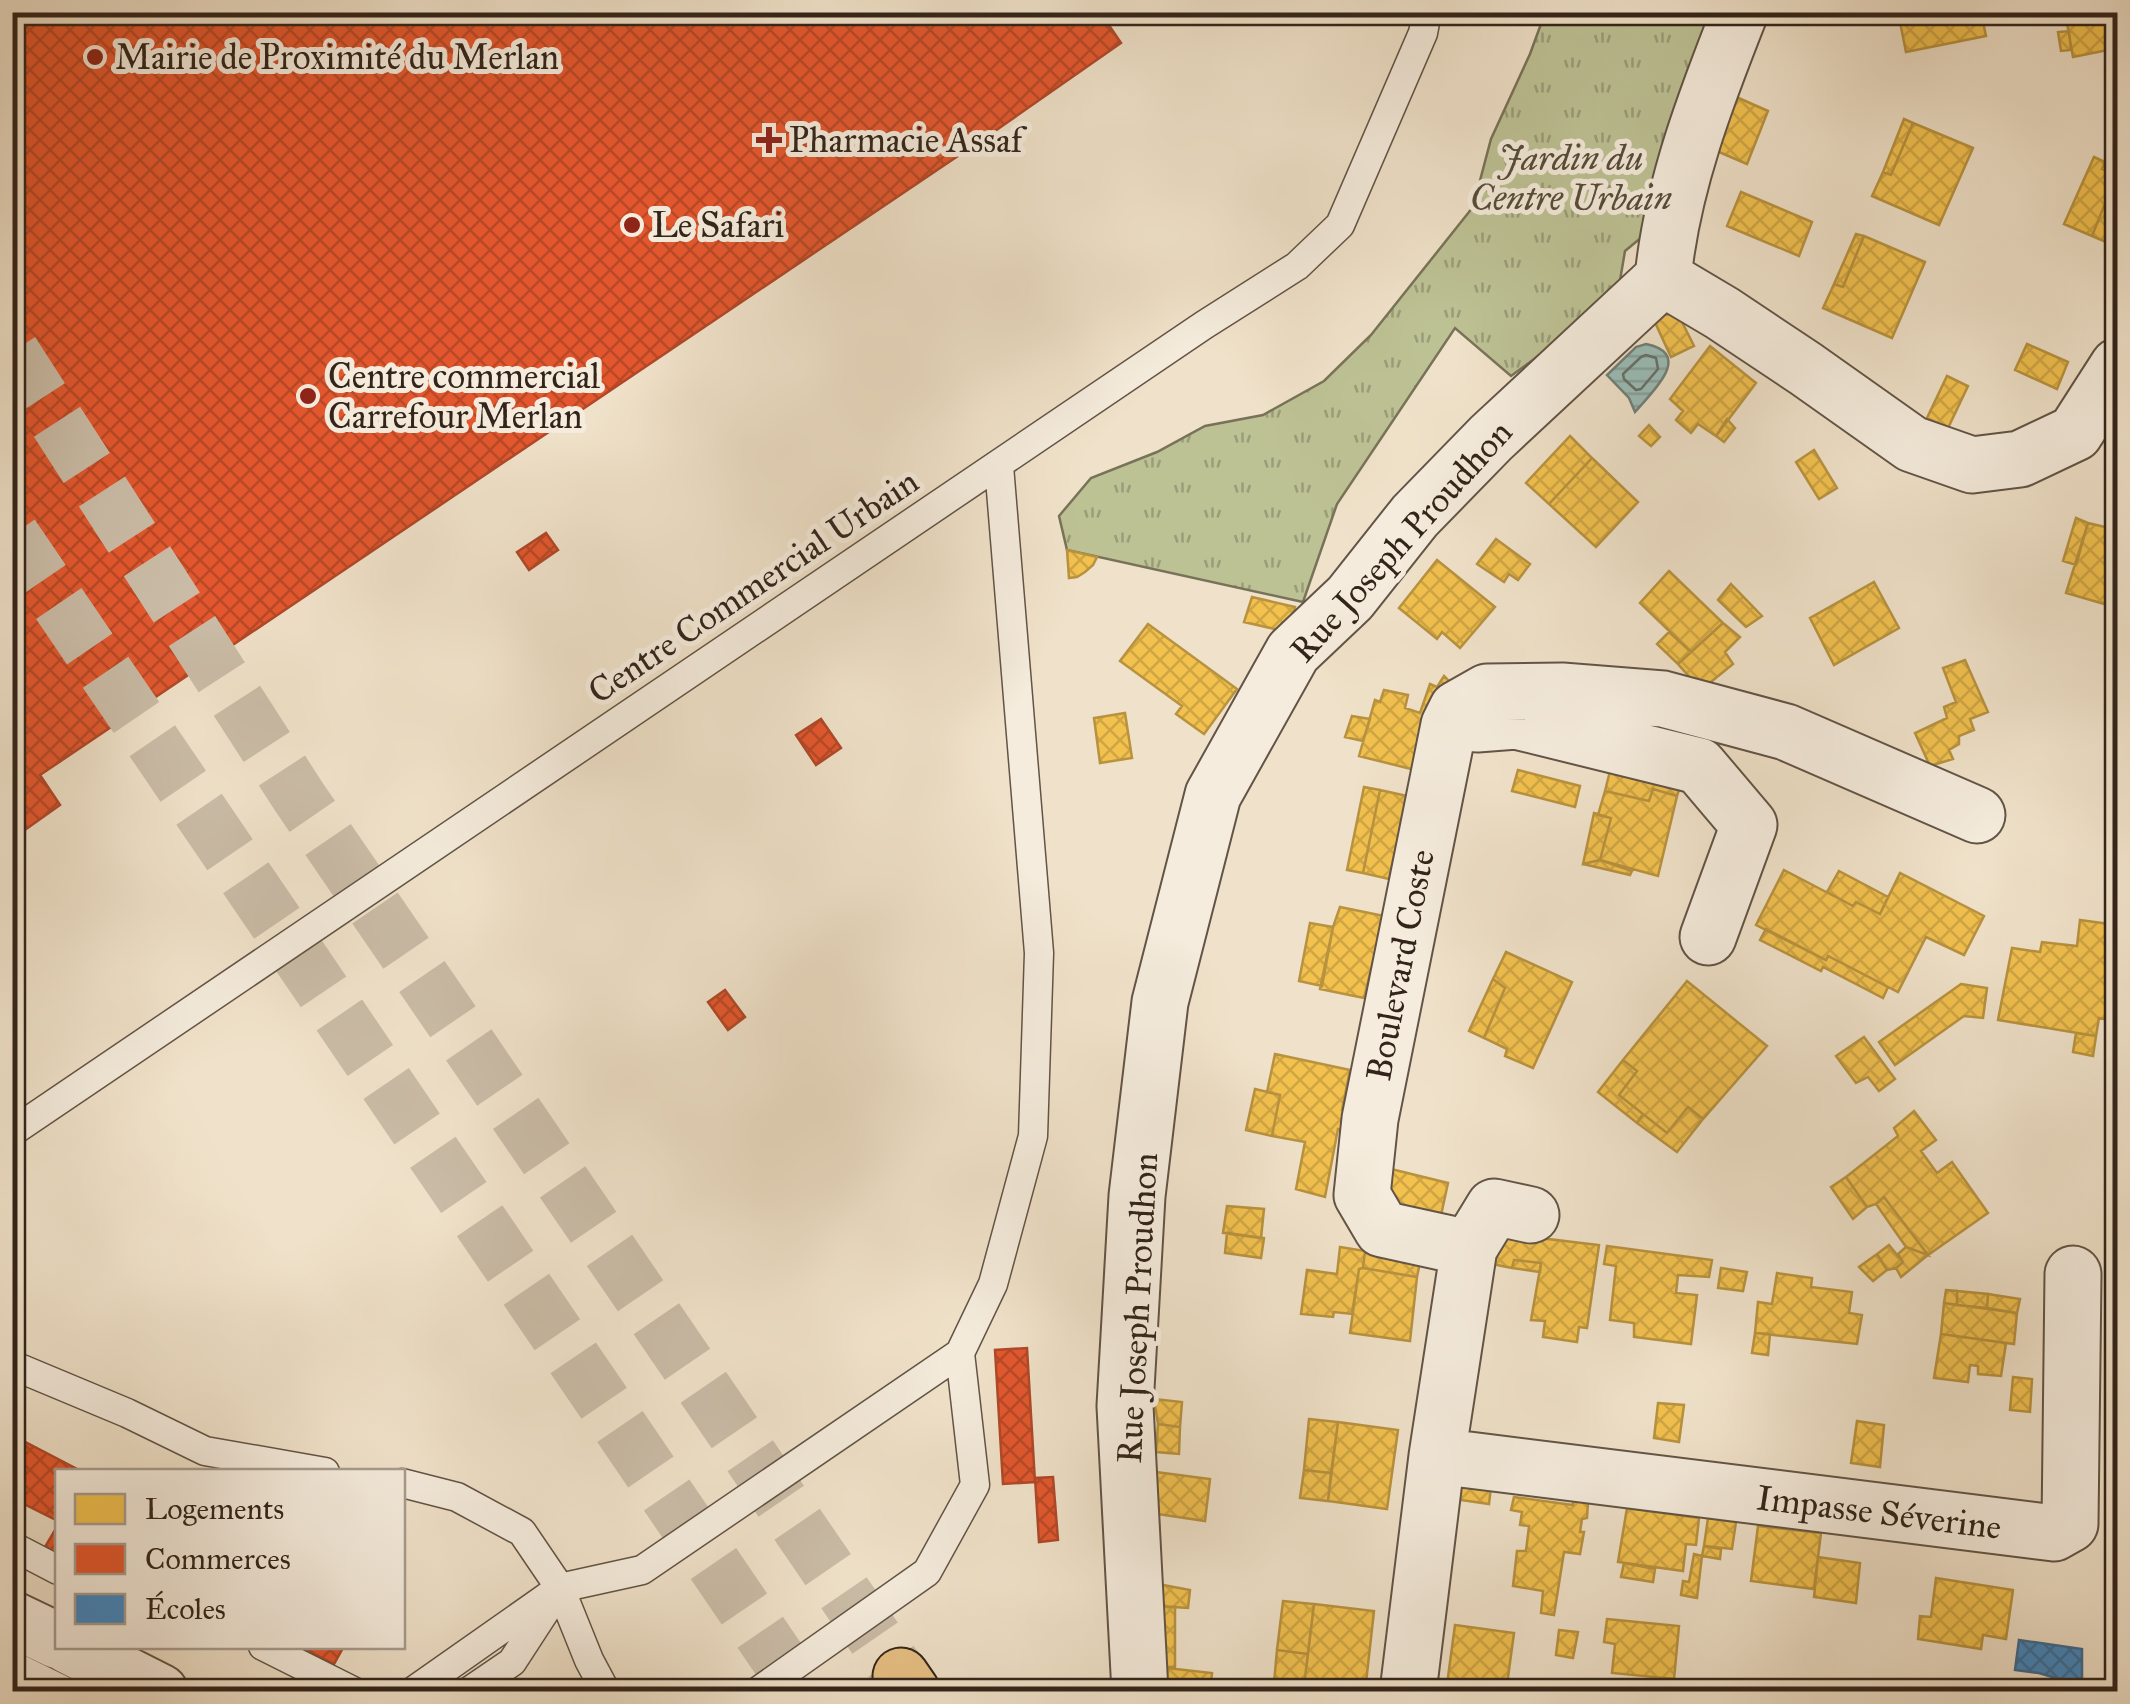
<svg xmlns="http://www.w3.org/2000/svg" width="2130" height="1704" font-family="'IM FELL Great Primer',serif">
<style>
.park{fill:url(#park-tufts);stroke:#787358;stroke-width:2.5}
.water{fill:url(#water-rules);stroke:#708079;stroke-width:2.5}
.homes{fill:url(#homes-cross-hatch);stroke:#b8923e;stroke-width:2.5}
.shops{fill:url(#shops-cross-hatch);stroke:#af4828;stroke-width:2.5}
.schools{fill:url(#schools-cross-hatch);stroke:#3b6a92;stroke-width:2.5}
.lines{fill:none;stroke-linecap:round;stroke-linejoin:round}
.shore{stroke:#667069;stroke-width:2.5}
.motorway-tunnel{stroke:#cabca7;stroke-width:55;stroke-dasharray:55 28;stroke-linecap:butt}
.service-casing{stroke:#625446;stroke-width:31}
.minor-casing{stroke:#625446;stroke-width:59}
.tertiary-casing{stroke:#625446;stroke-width:59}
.motorway-casing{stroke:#32241a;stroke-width:59}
.service{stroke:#f5ecdd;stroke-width:28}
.minor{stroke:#f5ecdd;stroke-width:55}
.tertiary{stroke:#f5ecdd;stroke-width:55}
.motorway{stroke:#e8c185;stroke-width:55}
.poi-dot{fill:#8f2418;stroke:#f5ecdd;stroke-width:4}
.labels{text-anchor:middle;stroke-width:10;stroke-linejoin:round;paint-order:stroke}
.poi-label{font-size:35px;fill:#32241a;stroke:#f5ecdd;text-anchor:start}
.park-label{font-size:35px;font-style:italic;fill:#554c39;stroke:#f5ecdd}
.street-label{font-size:35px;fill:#32241a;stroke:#f5ecdd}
</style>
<defs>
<pattern id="park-tufts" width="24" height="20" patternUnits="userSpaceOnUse" patternTransform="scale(2.5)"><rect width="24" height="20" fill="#bdc295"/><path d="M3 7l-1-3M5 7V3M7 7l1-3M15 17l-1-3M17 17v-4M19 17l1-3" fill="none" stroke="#9a9d79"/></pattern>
<pattern id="water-rules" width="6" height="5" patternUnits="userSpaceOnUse" patternTransform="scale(2.5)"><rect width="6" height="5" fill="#9abdb8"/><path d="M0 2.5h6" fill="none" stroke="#85a29e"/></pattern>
<pattern id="homes-cross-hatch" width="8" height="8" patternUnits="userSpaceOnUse" patternTransform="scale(2.5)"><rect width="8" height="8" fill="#f2c14e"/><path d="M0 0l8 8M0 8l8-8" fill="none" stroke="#d0a644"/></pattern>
<pattern id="shops-cross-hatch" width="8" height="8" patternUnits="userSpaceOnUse" patternTransform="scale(2.5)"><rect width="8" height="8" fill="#e4572e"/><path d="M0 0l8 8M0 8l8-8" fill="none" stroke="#b94826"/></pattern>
<pattern id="schools-cross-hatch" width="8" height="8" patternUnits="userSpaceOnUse" patternTransform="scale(2.5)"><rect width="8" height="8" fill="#3f88c5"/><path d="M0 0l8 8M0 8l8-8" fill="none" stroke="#356f9f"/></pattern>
</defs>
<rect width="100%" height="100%" fill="#f0e2ca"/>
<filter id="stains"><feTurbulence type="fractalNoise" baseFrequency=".002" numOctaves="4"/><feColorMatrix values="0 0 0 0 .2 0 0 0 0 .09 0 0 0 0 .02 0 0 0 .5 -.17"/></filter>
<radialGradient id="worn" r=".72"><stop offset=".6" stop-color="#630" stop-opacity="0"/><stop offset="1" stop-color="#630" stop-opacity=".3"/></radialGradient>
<path class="park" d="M1545 13H1721L1648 232 1625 251 1617 298 1511 376 1455 328 1337 504 1303 602 1067 550 1059 516 1091 478 1157 452 1205 426 1263 415 1324 381 1371 335 1473 207 1491 139 1530 54Z"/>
<path class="water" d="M1646 344C1695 354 1651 393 1635 412L1629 398 1607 375 1636 347Z"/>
<path class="homes" d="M1898 12H1981L1986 36 1906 52Z
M2065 12H2118V48L2073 57Z
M2069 31 2071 50 2061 51 2058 32Z
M1725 92 1768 111 1747 164 1705 146Z
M1904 119 1913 123 1891 175 1883 172Z
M1913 123 1973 148 1939 225 1872 196 1883 172 1891 175Z
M2118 156V212L2104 206 2092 236 2064 224 2094 157 2105 162 2102 169 2111 172Z
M1741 192 1812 222 1799 256 1727 226Z
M2104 206 2118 212V247L2092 236Z
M1856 234 1864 236 1843 287 1834 284Z
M1864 236 1925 262 1892 338 1823 308 1834 284 1843 287Z
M1677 312 1694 346 1671 357 1653 318Z
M2027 344 2068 362 2057 389 2015 370Z
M1710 346 1756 383 1716 436 1698 424 1691 433 1676 420 1683 411 1670 399Z
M1947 376 1968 386 1948 428 1927 418Z
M1727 419 1735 428 1724 442 1716 436Z
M1649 425 1660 437 1651 446 1639 436Z
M1570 436 1592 458 1549 504 1526 483Z
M1814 450 1837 488 1819 499 1796 462Z
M1592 458 1638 502 1596 547 1549 504Z
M2076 518 2088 523 2076 565 2063 561Z
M2088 523 2118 530V608L2066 593Z
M1496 539 1530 564 1518 580 1509 574 1504 582 1477 564Z
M1067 550 1097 557 1093 565 1085 572 1077 577 1069 578Z
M1437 560 1495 607 1460 648 1442 632 1437 639 1399 608Z
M1669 571 1723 623 1691 652 1640 603Z
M1874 582 1899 628 1834 665 1810 618Z
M1731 584 1762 616 1746 627 1718 600Z
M1252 597 1295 607 1288 632 1244 622Z
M1723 623 1740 637 1725 652 1733 664 1701 690 1678 664Z
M1148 624 1237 689 1204 734 1176 714 1182 706 1120 661Z
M1669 632 1691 652 1678 664 1657 644Z
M1965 660 1988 712 1970 719 1974 730 1959 736V744L1949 750 1953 759 1930 766 1915 733 1947 718 1944 707 1956 702 1943 668Z
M1444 676 1455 687 1427 773 1359 756 1375 700 1380 702 1384 690 1408 695 1405 708 1420 713 1430 684 1437 687Z
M1125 713 1132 758 1100 763 1094 718Z
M1352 716 1370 719 1363 741 1345 737Z
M1611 767 1681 784 1677 796 1653 789 1649 801 1605 791Z
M1518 770 1580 786 1575 807 1512 791Z
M1364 787 1380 790 1363 873 1347 870Z
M1653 789 1677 796 1658 876 1600 860 1611 818 1598 815 1605 791 1649 801Z
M1380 790 1407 796 1389 879 1363 873Z
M1594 813 1611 818 1600 860 1583 864Z
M1600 860 1632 871 1630 875 1583 864Z
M1784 870 1853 906 1856 902 1880 914 1900 873 1984 916 1964 955 1926 937 1898 992 1828 956 1826 960 1756 925Z
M1839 871 1888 897 1880 914 1856 902 1853 906 1827 892Z
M1340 907 1384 916 1364 998 1320 989 1333 927Z
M2080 920 2118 925V1022L2099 1018 2096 1036 1998 1020 2012 948 2040 952 2042 942 2077 946Z
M1310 923 1333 927 1322 986 1299 981Z
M1766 929 1826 960 1828 956 1888 987 1883 998 1823 967 1821 971 1760 940Z
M1506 952 1572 982 1533 1068 1505 1056 1507 1049 1484 1038 1505 988 1493 979Z
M1493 979 1505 988 1484 1038 1469 1031Z
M1687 981 1767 1046 1703 1119 1688 1107 1667 1133 1619 1095 1637 1071 1623 1060Z
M1961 984 1987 988 1983 1018 1964 1016 1895 1065 1879 1042Z
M2076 1033 2096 1036 2093 1056 2073 1052Z
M1864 1037 1895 1079 1879 1091 1868 1077 1856 1083 1836 1056Z
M1275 1054 1350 1070 1342 1110 1356 1112 1351 1131 1338 1129 1325 1197 1296 1189 1305 1142 1272 1136 1280 1095 1267 1092Z
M1623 1060 1637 1071 1619 1095 1643 1114 1637 1123 1598 1092Z
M1255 1089 1280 1095 1272 1136 1246 1130Z
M1688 1107 1703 1119 1677 1152 1637 1123 1643 1114 1667 1133Z
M1914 1111 1936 1140 1921 1151 1937 1173 1952 1162 1988 1213 1928 1255 1884 1197 1876 1204 1867 1207 1846 1177 1898 1136 1894 1128Z
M1383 1167 1448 1183 1440 1220 1392 1202Z
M1846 1177 1867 1207 1853 1219 1831 1187Z
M1884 1197 1928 1255 1906 1247 1876 1204Z
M1227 1206 1264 1209 1261 1238 1223 1233Z
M1227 1233 1264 1238 1261 1258 1225 1253Z
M1506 1234 1599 1245 1587 1328 1579 1327 1577 1342 1543 1337 1545 1321 1531 1320 1541 1263 1514 1260 1512 1268 1492 1264Z
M1889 1245 1903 1262 1896 1268 1887 1270 1877 1254Z
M1607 1246 1712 1260 1709 1277 1678 1275 1676 1293 1697 1295 1691 1344 1634 1337V1323L1610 1320 1616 1266 1604 1264Z
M1340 1247 1365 1251 1363 1268 1359 1269 1352 1314 1334 1312 1333 1317 1301 1314 1307 1270 1337 1274Z
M1906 1247 1928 1255 1901 1277 1896 1268 1903 1262 1898 1254Z
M1365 1251 1421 1257 1417 1277 1363 1268Z
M1877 1254 1887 1270 1873 1281 1859 1267Z
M1514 1260 1541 1263 1540 1272 1512 1268Z
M1363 1268 1417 1277 1410 1341 1350 1333 1359 1269Z
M1721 1268 1747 1272 1743 1291 1718 1288Z
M1777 1273 1812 1278 1811 1287 1852 1292 1849 1313 1862 1315 1857 1344 1755 1333 1758 1302 1772 1304Z
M1946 1290 1957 1291V1305L1944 1303Z
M1957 1291 1988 1294 1987 1308 1957 1305Z
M1988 1294 2020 1299 2017 1313 1987 1308Z
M1944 1303 2017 1313 2014 1344 1941 1334Z
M1755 1333 1770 1334 1768 1355 1752 1353Z
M1941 1334 2006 1343 2001 1376 1978 1374V1366L1970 1365 1968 1382 1934 1378Z
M2013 1377 2032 1379 2030 1412 2010 1410Z
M1154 1399 1182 1402 1180 1427 1158 1424Z
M1658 1403 1684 1405 1679 1442 1654 1438Z
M1309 1419 1338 1422 1331 1473 1304 1470Z
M1857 1421 1884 1425 1880 1467 1851 1463Z
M1338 1422 1398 1430 1387 1509 1328 1501Z
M1158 1424 1180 1427 1179 1454 1156 1452Z
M1304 1470 1331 1473 1328 1501 1300 1498Z
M1156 1472 1210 1479 1205 1521 1157 1514Z
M1456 1474 1492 1478 1489 1504 1454 1499Z
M1514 1497 1573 1505V1500L1588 1502 1587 1518 1582 1519 1580 1532H1584L1580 1554 1564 1552 1554 1615 1541 1613 1543 1591 1513 1586 1517 1551H1526L1529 1526 1520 1525 1522 1512 1511 1510Z
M1627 1508 1699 1518 1696 1545 1686 1544 1683 1571 1618 1562Z
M1708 1518 1736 1522 1732 1549 1704 1546Z
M1758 1526 1821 1533 1814 1589 1751 1581Z
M1704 1546 1721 1549 1720 1559 1702 1556Z
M1694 1554 1702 1556 1697 1598 1681 1595 1683 1581 1689 1582Z
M1818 1557 1860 1563 1856 1603 1814 1597Z
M1624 1563 1655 1569 1653 1582 1621 1577Z
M1936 1578 2013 1590 2006 1639 1983 1635 1981 1649 1918 1639 1920 1616 1931 1617Z
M1158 1584 1190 1590 1188 1608 1157 1606Z
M1283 1601 1314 1604 1308 1654 1277 1650Z
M1314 1604 1374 1611 1365 1692 1304 1686Z
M1157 1606 1175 1607V1667H1158Z
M1607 1619 1679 1626 1674 1679 1612 1673 1615 1644 1604 1642Z
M1455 1625 1514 1633 1506 1692H1446Z
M1559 1630 1578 1632 1573 1658 1556 1655Z
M1277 1650 1308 1654 1304 1686 1274 1683Z
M1158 1667 1212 1673 1210 1692H1159Z"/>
<path class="shops" d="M12 12H1100L1121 43 995 131 40 775 60 805 12 839Z
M546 533 558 550 529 570 517 552Z
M821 719 841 748 816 765 796 735Z
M725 990 745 1017 728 1030 708 1002Z
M1027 1348 1035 1482 1003 1484 995 1350Z
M12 1435 83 1472H58V1521L12 1498Z
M1053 1477 1058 1540 1039 1542 1035 1478Z
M58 1525V1560L42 1552Z
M299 1646H344L334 1664Z"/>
<path class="schools" d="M2019 1640 2082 1649V1686L2039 1673 2015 1670Z"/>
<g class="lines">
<path class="shore" d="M1646 355 1656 358 1658 369 1641 389 1636 390 1624 379 1623 374 1641 357Z"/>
<path class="motorway-tunnel" d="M12 352 299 797 901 1676
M12 535 801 1692"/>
<g class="service-casing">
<path id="service" d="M12 1132 1204 325 1297 266 1340 225 1423 33 1427 12
M12 1365 127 1413 205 1451 325 1472
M402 1483 457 1497 522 1532 560 1588 589 1660 606 1692
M12 1546 58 1570
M263 1646 355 1692
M12 1665 67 1692
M412 1692 560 1588 642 1570 960 1353
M468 1692 512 1662 551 1602
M757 1692 927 1572 975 1485 960 1353 993 1284 1033 1136 1039 953 999 466"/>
</g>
<g class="minor-casing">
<path id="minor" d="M1663 278C1672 186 1706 98 1740 12
M1477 724 1516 721 1699 766 1749 825 1708 937
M1469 1248 1494 1207 1531 1215
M1437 1456 2054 1533 2070 1524 2073 1274
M1140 1692 1125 1406 1137 1196 1160 1002 1213 795 1293 652 1350 598 1415 516 1491 438 1663 278 1722 313 1806 369 1912 444 1972 465 2020 459 2075 433 2118 366
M1408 1692 1437 1456 1469 1248 1382 1229 1362 1195 1370 1119 1449 725 1457 709 1487 692 1562 691 1663 699 1786 732 1977 815"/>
</g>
<g class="tertiary-casing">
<path id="tertiary" d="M12 1619 58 1641
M69 1646 160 1692"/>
</g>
<g class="motorway-casing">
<path id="motorway" d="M901 1676 912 1692"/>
</g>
<use href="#service" class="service"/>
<use href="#minor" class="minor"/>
<use href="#tertiary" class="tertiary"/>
<use href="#motorway" class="motorway"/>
</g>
<g class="poi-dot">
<circle cx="95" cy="57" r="10"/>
<path d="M764 125h10v10h10v10h-10v10h-10v-10h-10v-10h10z"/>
<circle cx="632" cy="225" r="10"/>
<circle cx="308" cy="396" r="10"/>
</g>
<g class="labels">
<g class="poi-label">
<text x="115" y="69">Mairie de Proximité du Merlan</text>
<text x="789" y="152">Pharmacie Assaf</text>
<text x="652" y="237">Le Safari</text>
<text x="328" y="388">Centre commercial<tspan x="328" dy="40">Carrefour Merlan</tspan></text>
</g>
<g class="park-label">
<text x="1571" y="170">Jardin du<tspan x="1571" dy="40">Centre Urbain</tspan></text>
</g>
<g class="street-label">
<text transform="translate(1401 541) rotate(-48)" y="12">Rue Joseph Proudhon</text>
<text transform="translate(753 586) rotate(-34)" y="12">Centre Commercial Urbain</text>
<text transform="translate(1400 965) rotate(-79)" y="12">Boulevard Coste</text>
<text transform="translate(1137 1308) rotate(-87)" y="12">Rue Joseph Proudhon</text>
<text transform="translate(1879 1512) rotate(7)" y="12">Impasse Séverine</text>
</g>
</g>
<rect width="2130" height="1704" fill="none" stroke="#f0e2ca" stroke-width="50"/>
<rect x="15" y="15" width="2100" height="1674" fill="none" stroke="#32241a" stroke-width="5"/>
<rect x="25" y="25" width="2080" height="1654" fill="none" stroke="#32241a" stroke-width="2.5"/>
<rect x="55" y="1469" width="350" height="180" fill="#f5ecdd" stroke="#a79c8f" stroke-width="2.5"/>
<rect x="75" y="1494" width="50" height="30" fill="#f2c14e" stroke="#a79c8f" stroke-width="2.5"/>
<text x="145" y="1519" font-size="30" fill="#32241a">Logements</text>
<rect x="75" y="1544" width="50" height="30" fill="#e4572e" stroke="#a79c8f" stroke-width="2.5"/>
<text x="145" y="1569" font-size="30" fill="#32241a">Commerces</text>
<rect x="75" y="1594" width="50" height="30" fill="#3f88c5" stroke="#a79c8f" stroke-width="2.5"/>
<text x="145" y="1619" font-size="30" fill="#32241a">Écoles</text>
<rect width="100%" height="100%" filter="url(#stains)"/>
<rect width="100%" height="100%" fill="url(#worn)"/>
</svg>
